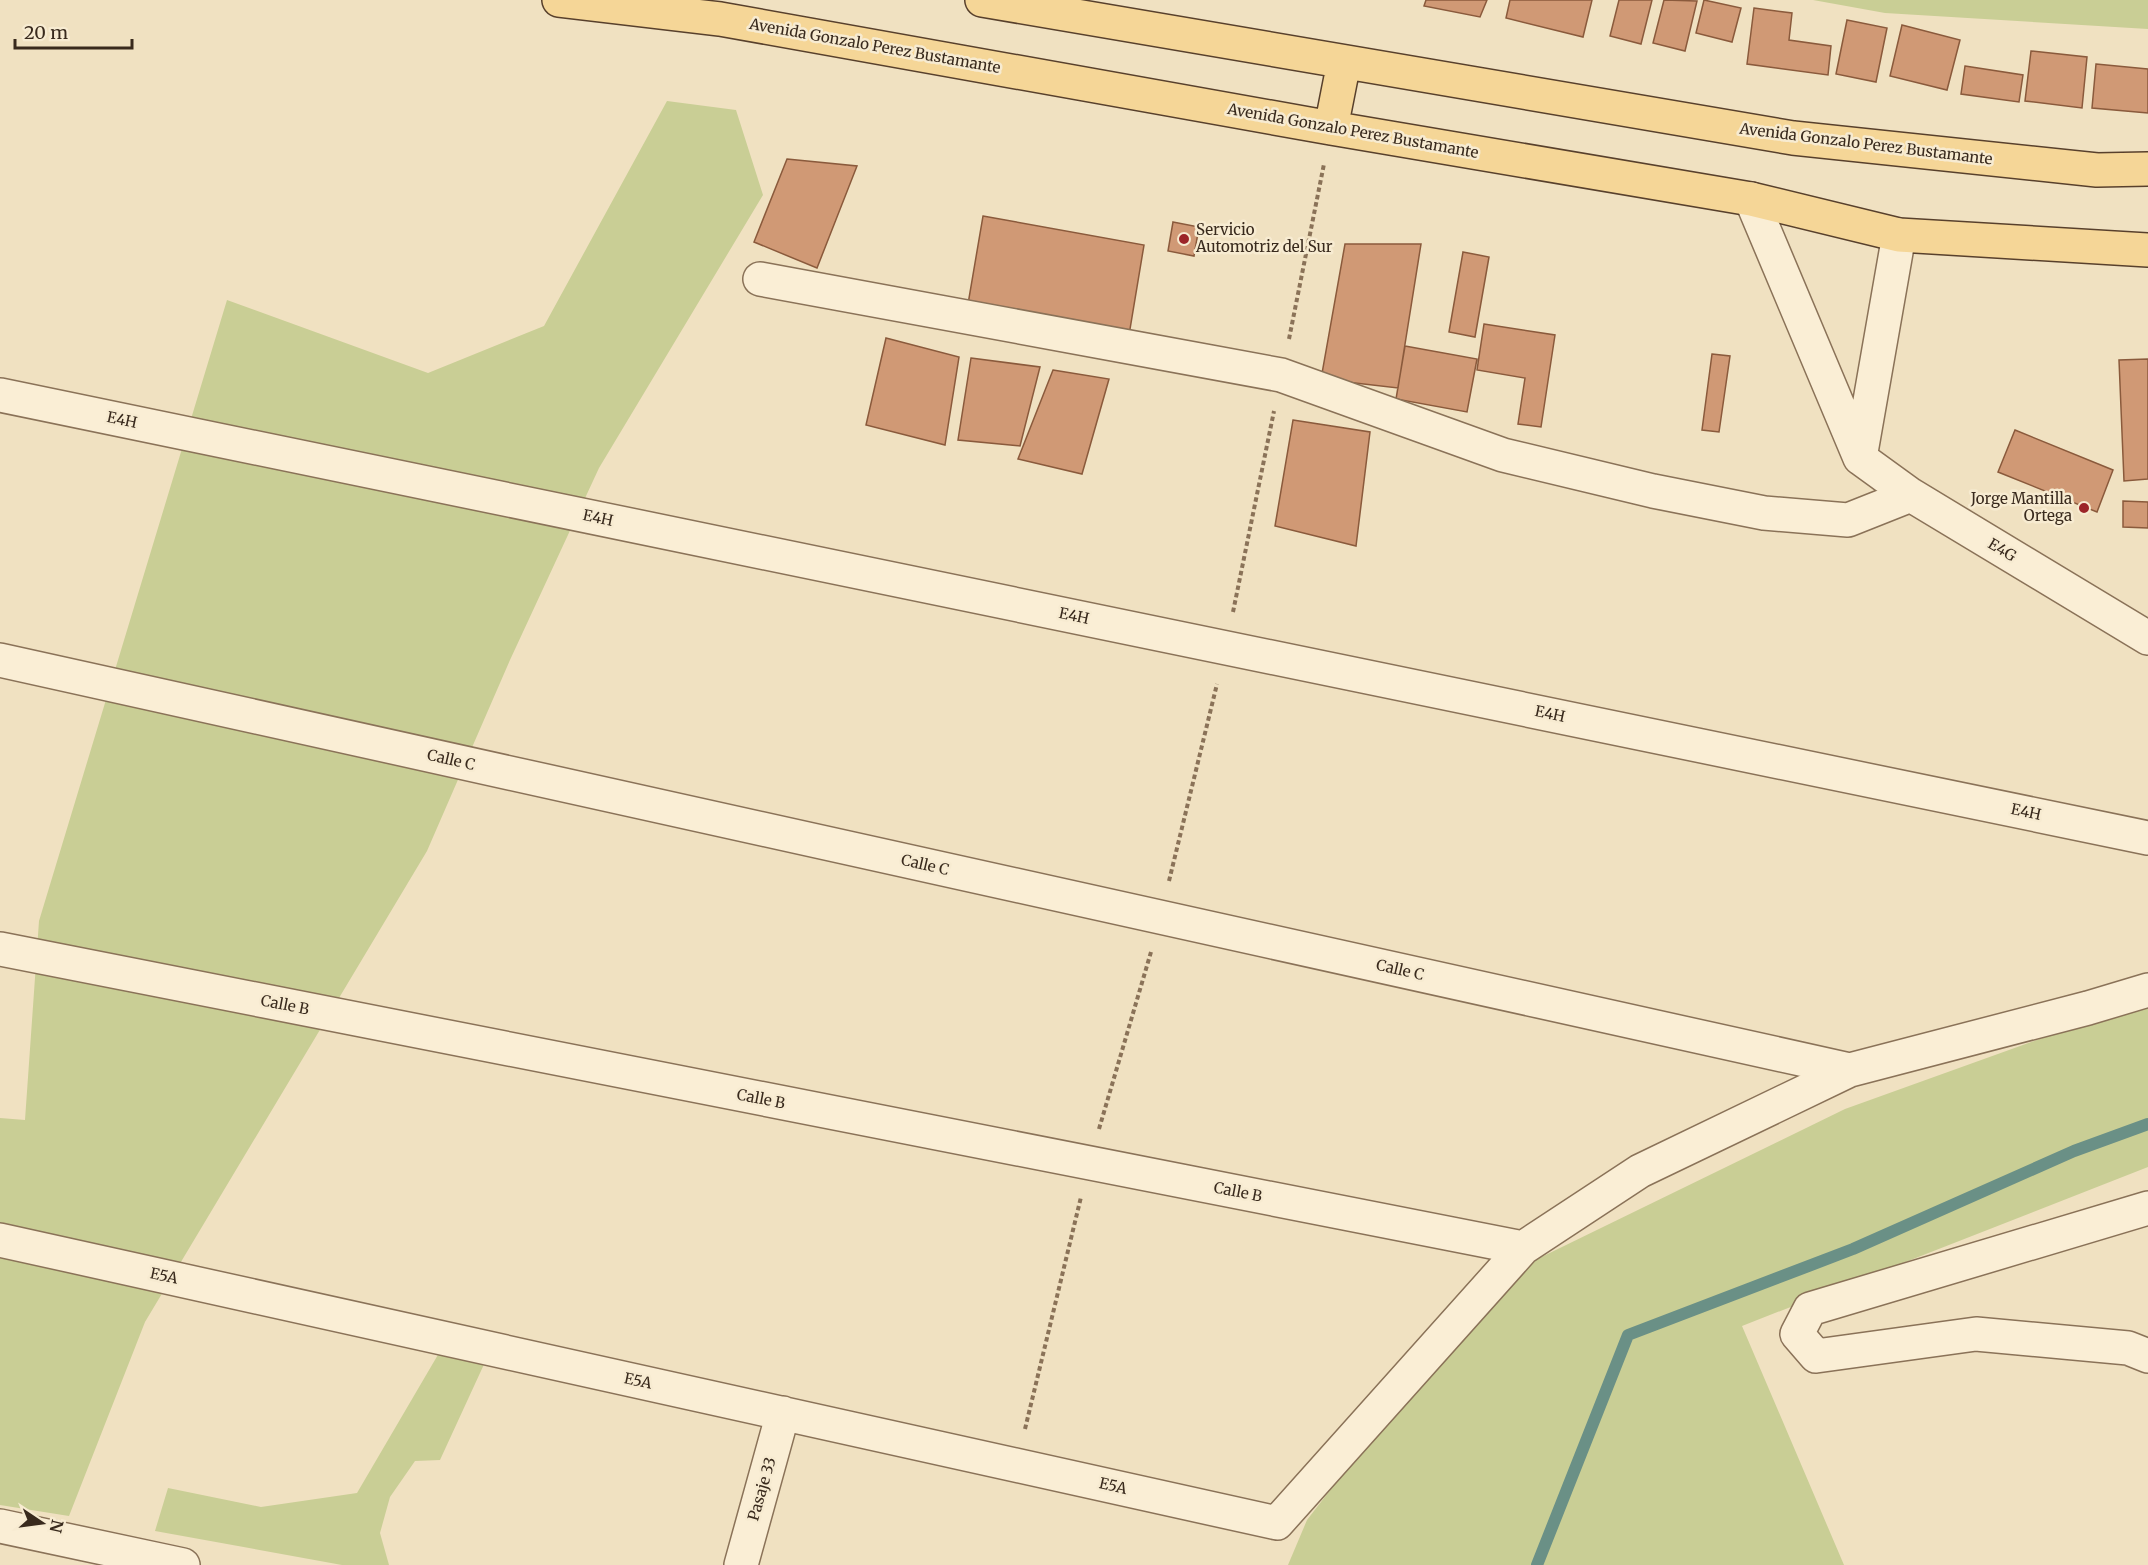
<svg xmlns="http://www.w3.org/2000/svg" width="2148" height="1565" font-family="Merriweather,serif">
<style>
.green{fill:#c9ce95}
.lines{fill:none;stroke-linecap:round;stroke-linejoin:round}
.stream{stroke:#6a9086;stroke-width:12}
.building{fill:#d09975;stroke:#8a5a3c;stroke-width:1.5}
.minor-casing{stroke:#8a7258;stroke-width:36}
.major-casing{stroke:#58402c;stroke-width:36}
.path{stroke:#8a7258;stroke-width:4;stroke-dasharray:4.5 3;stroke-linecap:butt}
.minor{stroke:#faeed5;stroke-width:33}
.major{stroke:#f5d697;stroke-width:33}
.poi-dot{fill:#9c2528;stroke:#f7ebd1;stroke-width:2}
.labels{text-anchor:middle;stroke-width:5;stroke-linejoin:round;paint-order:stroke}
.street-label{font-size:15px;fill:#392a1d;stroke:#f7ebd1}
.poi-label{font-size:15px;fill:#392a1d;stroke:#f7ebd1;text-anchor:start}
</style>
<rect width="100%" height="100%" fill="#f0e1c1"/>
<path class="green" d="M1813 0H2148V29L1885 13Z
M667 101 736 110 763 195 599 468 510 660 427 851 145 1322 69 1516 0 1505V1118L25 1120 39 921 227 300 428 373 544 326Z
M2148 1000V1167L1742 1326 1844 1565H1288L1307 1520 1492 1281 1845 1109Z
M439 1353 486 1360 440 1460 415 1461 390 1497 380 1533 389 1565H342L155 1531 168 1488 261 1507 357 1493Z"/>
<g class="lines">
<path class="stream" d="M1537 1565 1628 1335 1853 1249 2074 1151 2148 1124"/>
</g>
<path class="building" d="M1426 0H1487L1480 17 1424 6Z
M1510 0H1592L1583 37 1506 18Z
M1619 0H1652L1641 44 1610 36Z
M1664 0 1697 1 1685 51 1653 43Z
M1704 0 1741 8 1732 42 1696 33Z
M1754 8 1792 13 1789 40 1831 46 1828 75 1747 64Z
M1847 20 1887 28 1876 82 1836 74Z
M1902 25 1960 40 1947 90 1890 76Z
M2031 51 2087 57 2082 108 2025 101Z
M2096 64 2148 69V113L2092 108Z
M1965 66 2023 75 2019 102 1961 94Z
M787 159 857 166 817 268 754 242Z
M983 216 1144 245 1127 347 967 310Z
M1173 222 1199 227 1194 256 1168 251Z
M1345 244H1421L1398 388 1321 379Z
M1463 252 1489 257 1475 337 1449 332Z
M1484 324 1555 335 1541 427 1518 424 1525 378 1477 370Z
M886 338 959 357 945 445 866 425Z
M1405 346 1477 359 1467 412 1396 399Z
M1712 354 1730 356 1719 432 1702 430Z
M971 358 1040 367 1020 446 958 440Z
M2148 359V479L2124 481 2119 360Z
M1053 370 1109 379 1082 474 1018 459Z
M1293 420 1370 432 1356 546 1275 526Z
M2015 430 2113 470 2097 512 1998 472Z
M2123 501 2148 502V528L2123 527Z"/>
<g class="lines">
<g class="minor-casing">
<path id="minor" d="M1751 199 1860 458 1911 495 2148 638
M760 279 1281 375 1503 455 1653 491 1764 513 1848 520 1911 495
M0 395 2148 838
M1860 458 1899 235
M0 660 1850 1070
M0 949 1523 1248
M2148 1208 1810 1309 1797 1334 1816 1356 1976 1334 2128 1348 2148 1356
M0 1240 1277 1523 1523 1248 1640 1171 1850 1070 2088 1008 2148 990
M0 1526 183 1565
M741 1565 783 1413"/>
</g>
<g class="major-casing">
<path id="major" d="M559 0 720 19 1331 128 1751 199 1899 235 2148 250
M982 0 1793 138 2097 170 2148 169
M1331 128 1344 62"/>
</g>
<path class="path" d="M1289 339 1324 164
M1233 612 1274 411
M1169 881 1217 684
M1099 1129 1151 952
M1025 1429 1081 1197"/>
<use href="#minor" class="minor"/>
<use href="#major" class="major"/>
</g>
<g class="poi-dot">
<circle cx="1184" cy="239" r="6"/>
<circle cx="2084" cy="508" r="6"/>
</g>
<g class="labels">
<g class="street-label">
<text transform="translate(875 46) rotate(10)" y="5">Avenida Gonzalo Perez Bustamante</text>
<text transform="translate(1353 131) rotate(10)" y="5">Avenida Gonzalo Perez Bustamante</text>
<text transform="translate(1866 144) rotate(7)" y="5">Avenida Gonzalo Perez Bustamante</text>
<text transform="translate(122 420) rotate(12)" y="5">E4H</text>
<text transform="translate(598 518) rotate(12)" y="5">E4H</text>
<text transform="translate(2002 550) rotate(31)" y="5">E4G</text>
<text transform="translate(1074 616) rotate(12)" y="5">E4H</text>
<text transform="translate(1550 714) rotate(12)" y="5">E4H</text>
<text transform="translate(451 760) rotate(13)" y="5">Calle C</text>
<text transform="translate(2026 812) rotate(12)" y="5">E4H</text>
<text transform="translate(925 865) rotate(13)" y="5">Calle C</text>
<text transform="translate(1400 970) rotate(13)" y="5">Calle C</text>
<text transform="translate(285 1005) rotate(11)" y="5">Calle B</text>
<text transform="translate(761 1099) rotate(11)" y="5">Calle B</text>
<text transform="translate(1238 1192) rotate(11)" y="5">Calle B</text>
<text transform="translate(164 1276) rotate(12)" y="5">E5A</text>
<text transform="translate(638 1381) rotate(12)" y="5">E5A</text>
<text transform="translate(1113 1486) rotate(13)" y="5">E5A</text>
<text transform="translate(762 1489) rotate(-74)" y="5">Pasaje 33</text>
</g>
<g class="poi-label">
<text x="1196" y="235">Servicio<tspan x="1196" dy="17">Automotriz del Sur</tspan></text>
<text x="2072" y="504" text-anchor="end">Jorge Mantilla<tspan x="2072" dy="17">Ortega</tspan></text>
</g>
</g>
<g transform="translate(42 1523) rotate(103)" stroke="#f7ebd1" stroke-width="4.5" paint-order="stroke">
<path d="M0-4.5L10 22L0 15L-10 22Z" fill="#392a1d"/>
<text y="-9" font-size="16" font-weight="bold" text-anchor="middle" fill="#392a1d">N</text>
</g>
<path d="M15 39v9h117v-9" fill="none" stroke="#392a1d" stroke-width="3"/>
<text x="24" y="39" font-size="18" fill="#392a1d" stroke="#f7ebd1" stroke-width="4.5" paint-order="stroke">20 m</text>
</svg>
